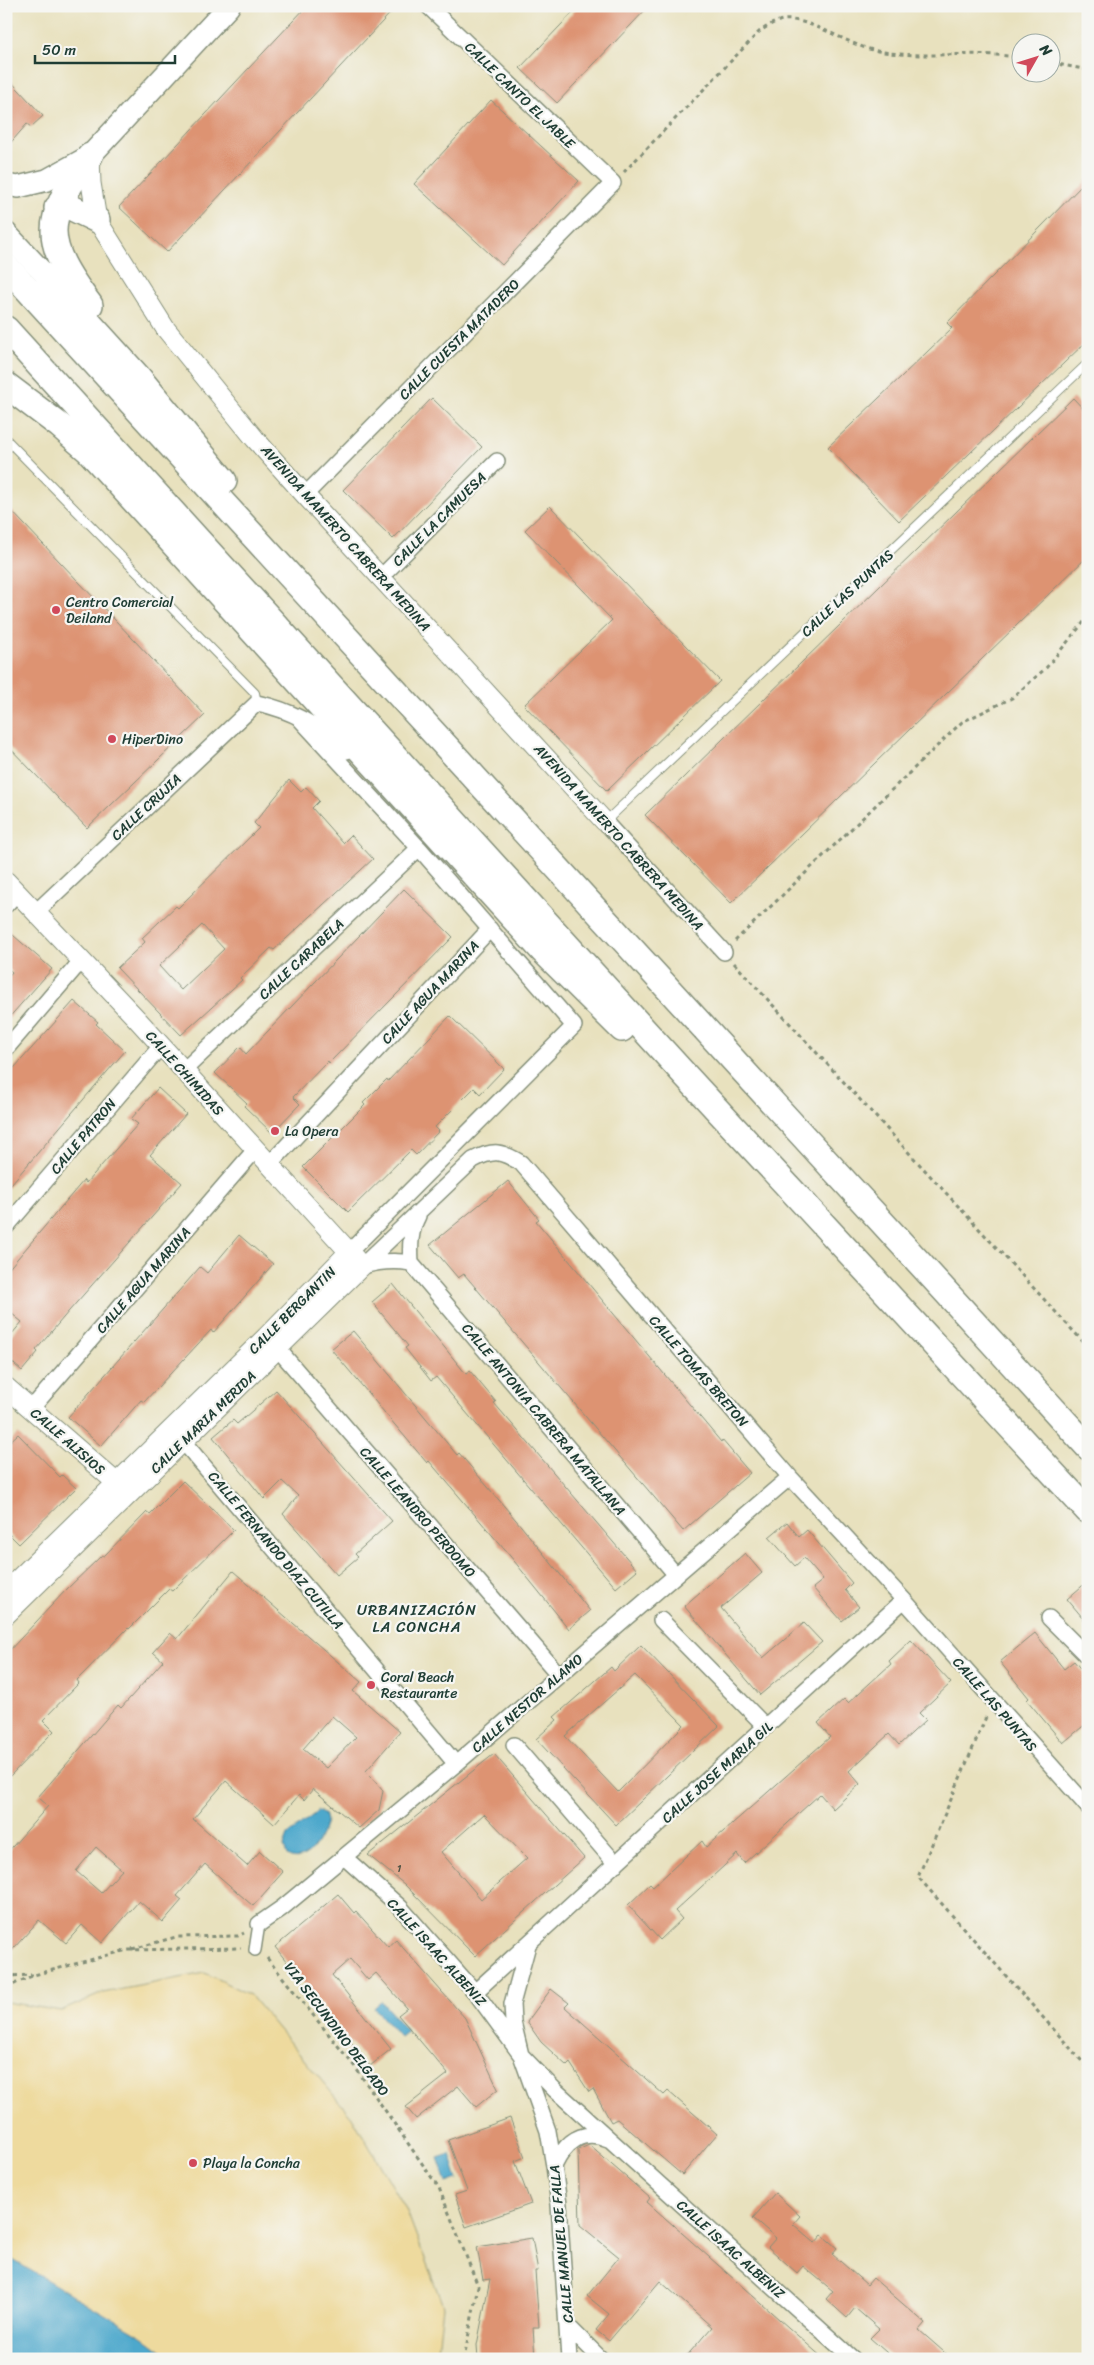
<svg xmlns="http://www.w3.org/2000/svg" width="1094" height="2365" font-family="Sriracha,sans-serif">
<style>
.sand{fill:#eeda9e;stroke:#868c69}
.water{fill:#4ea8cc;stroke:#367280}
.building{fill:#dd9372;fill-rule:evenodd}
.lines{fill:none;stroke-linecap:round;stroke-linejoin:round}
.service-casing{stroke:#848f79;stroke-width:10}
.pedestrian-casing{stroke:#848f79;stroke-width:14}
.minor-casing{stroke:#848f79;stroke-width:18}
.tertiary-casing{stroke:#848f79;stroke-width:21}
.secondary-casing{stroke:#848f79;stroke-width:24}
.trunk-casing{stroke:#848f79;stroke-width:28}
.path{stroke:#848f79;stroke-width:3;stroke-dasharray:4 4;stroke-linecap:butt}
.service{stroke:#fff;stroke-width:8}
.pedestrian{stroke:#fff;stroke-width:11}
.minor{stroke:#fff;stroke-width:15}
.tertiary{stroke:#fff;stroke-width:19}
.secondary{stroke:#fff;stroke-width:21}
.trunk{stroke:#fff;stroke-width:25}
.poi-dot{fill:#d1495b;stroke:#f6f6f2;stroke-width:2}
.labels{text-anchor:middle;stroke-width:4.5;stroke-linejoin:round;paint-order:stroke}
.number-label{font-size:11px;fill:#4e5244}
.street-label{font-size:14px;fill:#1f3d34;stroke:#f6f6f2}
.poi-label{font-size:14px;fill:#1f3d34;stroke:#f6f6f2;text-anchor:start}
.neighbourhood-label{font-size:15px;letter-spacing:1px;fill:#1f3d34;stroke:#f6f6f2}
</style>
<rect width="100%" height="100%" fill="#f6f6f2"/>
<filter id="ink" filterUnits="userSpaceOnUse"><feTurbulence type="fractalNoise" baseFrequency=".02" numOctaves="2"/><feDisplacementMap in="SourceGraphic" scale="10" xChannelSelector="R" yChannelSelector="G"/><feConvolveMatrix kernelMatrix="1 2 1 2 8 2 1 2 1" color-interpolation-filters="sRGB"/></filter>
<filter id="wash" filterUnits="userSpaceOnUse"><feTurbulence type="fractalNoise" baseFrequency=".0096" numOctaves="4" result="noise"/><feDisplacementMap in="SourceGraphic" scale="20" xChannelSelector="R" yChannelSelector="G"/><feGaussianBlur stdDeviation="1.12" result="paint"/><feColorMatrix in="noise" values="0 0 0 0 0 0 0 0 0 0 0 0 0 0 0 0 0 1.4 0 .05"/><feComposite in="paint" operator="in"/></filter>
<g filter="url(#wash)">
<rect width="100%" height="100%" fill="#e8e1be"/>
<path class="sand" d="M205 1973 250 1995 352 2117 406 2209 443 2306 437 2359H172L137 2333 6 2256V2002L61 2011 103 1993Z"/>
<path class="water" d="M318 1811 324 1813 326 1821C323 1837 306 1868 287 1856L284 1846 288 1835Z
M381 2001 407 2031 400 2037 374 2008Z
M450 2154 458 2179 447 2183 438 2158Z
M6 2256 137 2333 172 2359H6Z"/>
<g id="blocks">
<path class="building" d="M307 6H397L167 252 119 207Z
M579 6H649L557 103 520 68Z
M6 76 43 116 31 127 27 124 6 148Z
M491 100 579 181 502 265 414 184Z
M1088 179V340L899 521 828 447 952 328 947 323Z
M432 398 482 447 393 539 343 490Z
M1073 398 1088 414V556L731 903 645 815Z
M6 505 205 715 87 828 6 744Z
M550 506 720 681 607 791 524 705 612 620 525 530Z
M289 780 301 792 306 787 319 801 312 808 343 843 351 835 373 859 274 950 271 948 240 978 242 980 181 1035 117 968 145 942 142 938 176 906 178 908 259 828 254 823ZM202 925 224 949 181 990 159 966Z
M404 889 453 937 329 1063 328 1061 293 1097 300 1104 272 1133 244 1106 247 1103 215 1073 240 1047 246 1054Z
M6 929 52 969 6 1021V979L12 972 6 967Z
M74 1001 98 1022 96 1024 125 1051 6 1190V1077Z
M450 1016 504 1069 480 1094 474 1088 435 1127 439 1131 416 1155 411 1150 348 1212 303 1167 365 1105 363 1103 387 1079 388 1081Z
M158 1088 186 1114 150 1155 182 1183 69 1311 36 1350 38 1352 22 1371 6 1357V1341L22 1322 6 1309V1272L84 1180 86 1183 138 1124 131 1119Z
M508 1181 539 1219 536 1221 721 1442 722 1440 750 1473 683 1531 464 1274 458 1278 430 1245Z
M239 1235 273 1264 213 1333 211 1330 144 1402 141 1400 101 1446 68 1417 200 1267 207 1273Z
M393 1284 466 1374 470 1371 496 1402 494 1403 637 1570 616 1588 436 1377 431 1381 405 1348 408 1346 372 1302Z
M353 1331 457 1455 459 1453 521 1526 590 1611 569 1629 510 1556 429 1461 427 1463 331 1349Z
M276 1390 392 1521 355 1554 358 1557 337 1575 283 1514 298 1496 282 1481 264 1499 213 1437 233 1420 237 1424Z
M18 1434 60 1477 62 1475 76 1488 19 1544 6 1531V1445Z
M183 1481 234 1530 172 1591 169 1589 129 1629 128 1628 77 1680 79 1683 43 1720 54 1731 6 1780V1654L66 1590 102 1555 104 1556 147 1512 150 1514Z
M787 1522 799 1537 807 1530 852 1583 845 1590 859 1607 842 1621 813 1588 823 1580 804 1558 795 1566 769 1537Z
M745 1553 762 1573 721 1608 763 1658 804 1623 822 1642 760 1695 684 1606Z
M233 1571 361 1682 353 1691 400 1732 366 1771 383 1791 379 1810 359 1828 313 1789 304 1800 299 1795 274 1824 226 1781 193 1819 247 1866 260 1851 283 1872 253 1906 205 1864 177 1896 182 1900 163 1922 139 1901 102 1943 82 1925 66 1943 39 1920 6 1957V1854L48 1806 38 1797 118 1705 121 1708 163 1661 153 1652 170 1633 177 1639ZM332 1716 356 1737 326 1768 303 1749ZM96 1847 122 1870 101 1893 76 1871Z
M1088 1581V1624L1067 1599Z
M1035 1633 1064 1669 1074 1661 1088 1678V1722L1063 1743 1027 1700 1029 1698 1000 1662Z
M911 1640 951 1683 919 1713 926 1720 899 1745 889 1734 849 1771 860 1784 833 1809 820 1794 744 1863 737 1854 675 1911 682 1919 660 1940 628 1905 650 1884 653 1887 702 1841 706 1847 830 1737 818 1723 844 1699 848 1703 891 1664 889 1661Z
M641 1645 719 1726 616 1825 536 1739 557 1720 554 1717 611 1667 614 1671ZM635 1675 684 1725 618 1792 565 1736Z
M494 1754 584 1858 475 1956 404 1884 368 1855ZM484 1814 527 1858 481 1899 441 1852Z
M338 1894 354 1913 356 1911 388 1947 396 1940 465 2018 498 2089 476 2107 458 2086 416 2119 406 2107 448 2074 398 2015 407 2008 376 1973 368 1980 350 1959 332 1975 391 2049 370 2066 275 1947Z
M551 1989 569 2003 565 2007 664 2095 668 2091 717 2134 682 2175 617 2119 611 2122 593 2089 589 2092 570 2063 567 2066 541 2042 527 2022Z
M510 2118 525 2157 515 2161 531 2204 466 2227 455 2195 467 2191 448 2140Z
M589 2145 650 2198 647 2202 824 2359H684L712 2327 660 2281 609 2341 596 2330 609 2314 587 2296 619 2257 580 2225 578 2150Z
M775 2193 800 2216 793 2224 815 2243 822 2235 837 2248 832 2254 867 2285 873 2278 925 2323 919 2330 952 2359H894L870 2338 879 2329 855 2308 847 2318 826 2299 833 2291 803 2266 797 2273 768 2247 776 2238 753 2218Z
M532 2238 538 2271H535L539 2327H533L535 2359H478L477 2345 490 2279 483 2280 477 2247Z"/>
</g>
</g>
<g filter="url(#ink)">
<use href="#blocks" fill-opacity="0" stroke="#848f79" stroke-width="1"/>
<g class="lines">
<g class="service-casing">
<path id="service" d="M6 439 255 693 257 703
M606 821 1088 363"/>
</g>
<g class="pedestrian-casing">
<path id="pedestrian" d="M255 1950 259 1924"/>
</g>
<g class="minor-casing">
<path id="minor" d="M305 495 613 183 428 6
M381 577 497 461
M298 717 419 848 574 1026 349 1252
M605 822 724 952
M6 905 17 893
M35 913 257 703C292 710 321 727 347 751
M6 1049 81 961
M183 1071 419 848
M269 1165 490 929
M6 1227 161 1046
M411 1263 676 1575
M411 1263C410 1246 410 1231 418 1216
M362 1266 473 1160C494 1149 501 1151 521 1163L790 1477 904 1600 1088 1807
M363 1266C380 1261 394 1260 411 1263
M278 1349 559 1675
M31 1409 255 1150
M176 1433 456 1764
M1049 1618 1088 1657
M661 1620 766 1727
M514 1745 616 1864
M344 1857 400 1907 475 1992 521 2055 555 2090 853 2359
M259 1924 282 1908 456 1764 790 1477
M528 1945 512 2004 513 2022 521 2055 548 2131 554 2166 559 2205 569 2359
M475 1992 904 1600
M554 2166C565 2143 581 2128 608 2139
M568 2326 601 2359"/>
</g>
<g class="tertiary-casing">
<path id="tertiary" d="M90 156 91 183 97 220 165 328 255 439 305 495 605 822
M6 881 136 1018 362 1266 6 1615
M6 1387 126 1491
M6 1591 266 1337 349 1252"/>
</g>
<g class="secondary-casing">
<path id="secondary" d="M6 185 18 187 47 180 90 156 229 6
M6 233 49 279"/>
</g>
<g class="trunk-casing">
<path id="trunk" d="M90 156C42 221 42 241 90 305
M57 208 70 207 97 220
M6 266 1088 1447
M49 279 139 378 224 481
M6 329 686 1076 1088 1511
M6 385 59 425 89 451 543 951 622 1029"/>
</g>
<path class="path" d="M1052 63 1088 70
M624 172 759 32C765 28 772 23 779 21 803 13 848 45 873 50 922 61 972 49 1022 58
M735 941 962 722 1012 698 1046 668 1088 617
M734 963 1088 1347
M986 1717 918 1877 1088 2068
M132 1949 176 1937 238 1936 244 1933
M267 1958 355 2067 439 2188 478 2286 464 2359
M6 1976 33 1975
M6 1985 10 1986 34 1975 127 1950 241 1948"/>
<use href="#service" class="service"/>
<use href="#pedestrian" class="pedestrian"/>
<use href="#minor" class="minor"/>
<use href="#tertiary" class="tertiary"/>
<use href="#secondary" class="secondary"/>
<use href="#trunk" class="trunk"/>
</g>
</g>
<g class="poi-dot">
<circle cx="56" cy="610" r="5"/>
<circle cx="112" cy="739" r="5"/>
<circle cx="275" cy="1131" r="5"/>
<circle cx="371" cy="1685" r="5"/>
<circle cx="193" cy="2163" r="5"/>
</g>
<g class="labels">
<g class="number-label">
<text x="399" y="1872">1</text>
</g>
<g class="street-label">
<text transform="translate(520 95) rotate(44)" y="5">CALLE CANTO EL JABLE</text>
<text transform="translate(459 339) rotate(-45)" y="5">CALLE CUESTA MATADERO</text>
<text transform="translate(439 519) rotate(-45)" y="5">CALLE LA CAMUESA</text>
<text transform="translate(346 538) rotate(48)" y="5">AVENIDA MAMERTO CABRERA MEDINA</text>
<text transform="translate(847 593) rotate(-43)" y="5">CALLE LAS PUNTAS</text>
<text transform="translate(146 807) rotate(-43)" y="5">CALLE CRUJIA</text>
<text transform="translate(619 837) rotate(48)" y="5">AVENIDA MAMERTO CABRERA MEDINA</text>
<text transform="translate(301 959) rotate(-43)" y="5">CALLE CARABELA</text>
<text transform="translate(430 992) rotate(-47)" y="5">CALLE AGUA MARINA</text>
<text transform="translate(185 1073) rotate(48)" y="5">CALLE CHIMIDAS</text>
<text transform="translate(83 1136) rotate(-50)" y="5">CALLE PATRON</text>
<text transform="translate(143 1280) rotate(-49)" y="5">CALLE AGUA MARINA</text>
<text transform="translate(292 1310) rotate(-45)" y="5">CALLE BERGANTIN</text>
<text transform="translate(699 1371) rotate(49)" y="5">CALLE TOMAS BRETON</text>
<text transform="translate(544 1419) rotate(50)" y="5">CALLE ANTONIA CABRERA MATALLANA</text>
<text transform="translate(203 1422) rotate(-44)" y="5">CALLE MARIA MERIDA</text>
<text transform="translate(68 1441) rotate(41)" y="5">CALLE ALISIOS</text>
<text transform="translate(418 1512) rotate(49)" y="5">CALLE LEANDRO PERDOMO</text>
<text transform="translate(276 1550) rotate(50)" y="5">CALLE FERNANDO DIAZ CUTILLA</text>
<text transform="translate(527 1703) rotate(-41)" y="5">CALLE NESTOR ALAMO</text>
<text transform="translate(995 1704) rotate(49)" y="5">CALLE LAS PUNTAS</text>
<text transform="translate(717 1772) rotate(-42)" y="5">CALLE JOSE MARIA GIL</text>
<text transform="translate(437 1952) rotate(48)" y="5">CALLE ISAAC ALBENIZ</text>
<text transform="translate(337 2029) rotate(53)" y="5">VIA SECUNDINO DELGADO</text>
<text transform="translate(561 2244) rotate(-95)" y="5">CALLE MANUEL DE FALLA</text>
<text transform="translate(731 2249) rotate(42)" y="5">CALLE ISAAC ALBENIZ</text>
</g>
<g class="poi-label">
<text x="66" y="607">Centro Comercial<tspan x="66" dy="16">Deiland</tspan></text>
<text x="122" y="744">HiperDino</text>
<text x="285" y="1136">La Opera</text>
<text x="381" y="1682">Coral Beach<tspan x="381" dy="16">Restaurante</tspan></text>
<text x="203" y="2168">Playa la Concha</text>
</g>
<g class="neighbourhood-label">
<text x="417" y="1615">URBANIZACIÓN<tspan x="417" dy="17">LA CONCHA</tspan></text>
</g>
</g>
<rect width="1094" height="2365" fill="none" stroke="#f6f6f2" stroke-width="25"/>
<g transform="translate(1036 58) rotate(51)"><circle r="24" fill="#f6f6f2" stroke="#a0aca6"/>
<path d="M0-4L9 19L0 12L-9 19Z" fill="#d1495b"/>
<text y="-8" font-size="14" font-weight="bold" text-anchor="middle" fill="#1f3d34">N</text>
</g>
<path d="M35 55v8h140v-8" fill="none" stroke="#1f3d34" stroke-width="2.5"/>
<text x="42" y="55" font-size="15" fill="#1f3d34" stroke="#f6f6f2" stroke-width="4" paint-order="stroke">50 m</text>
</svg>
